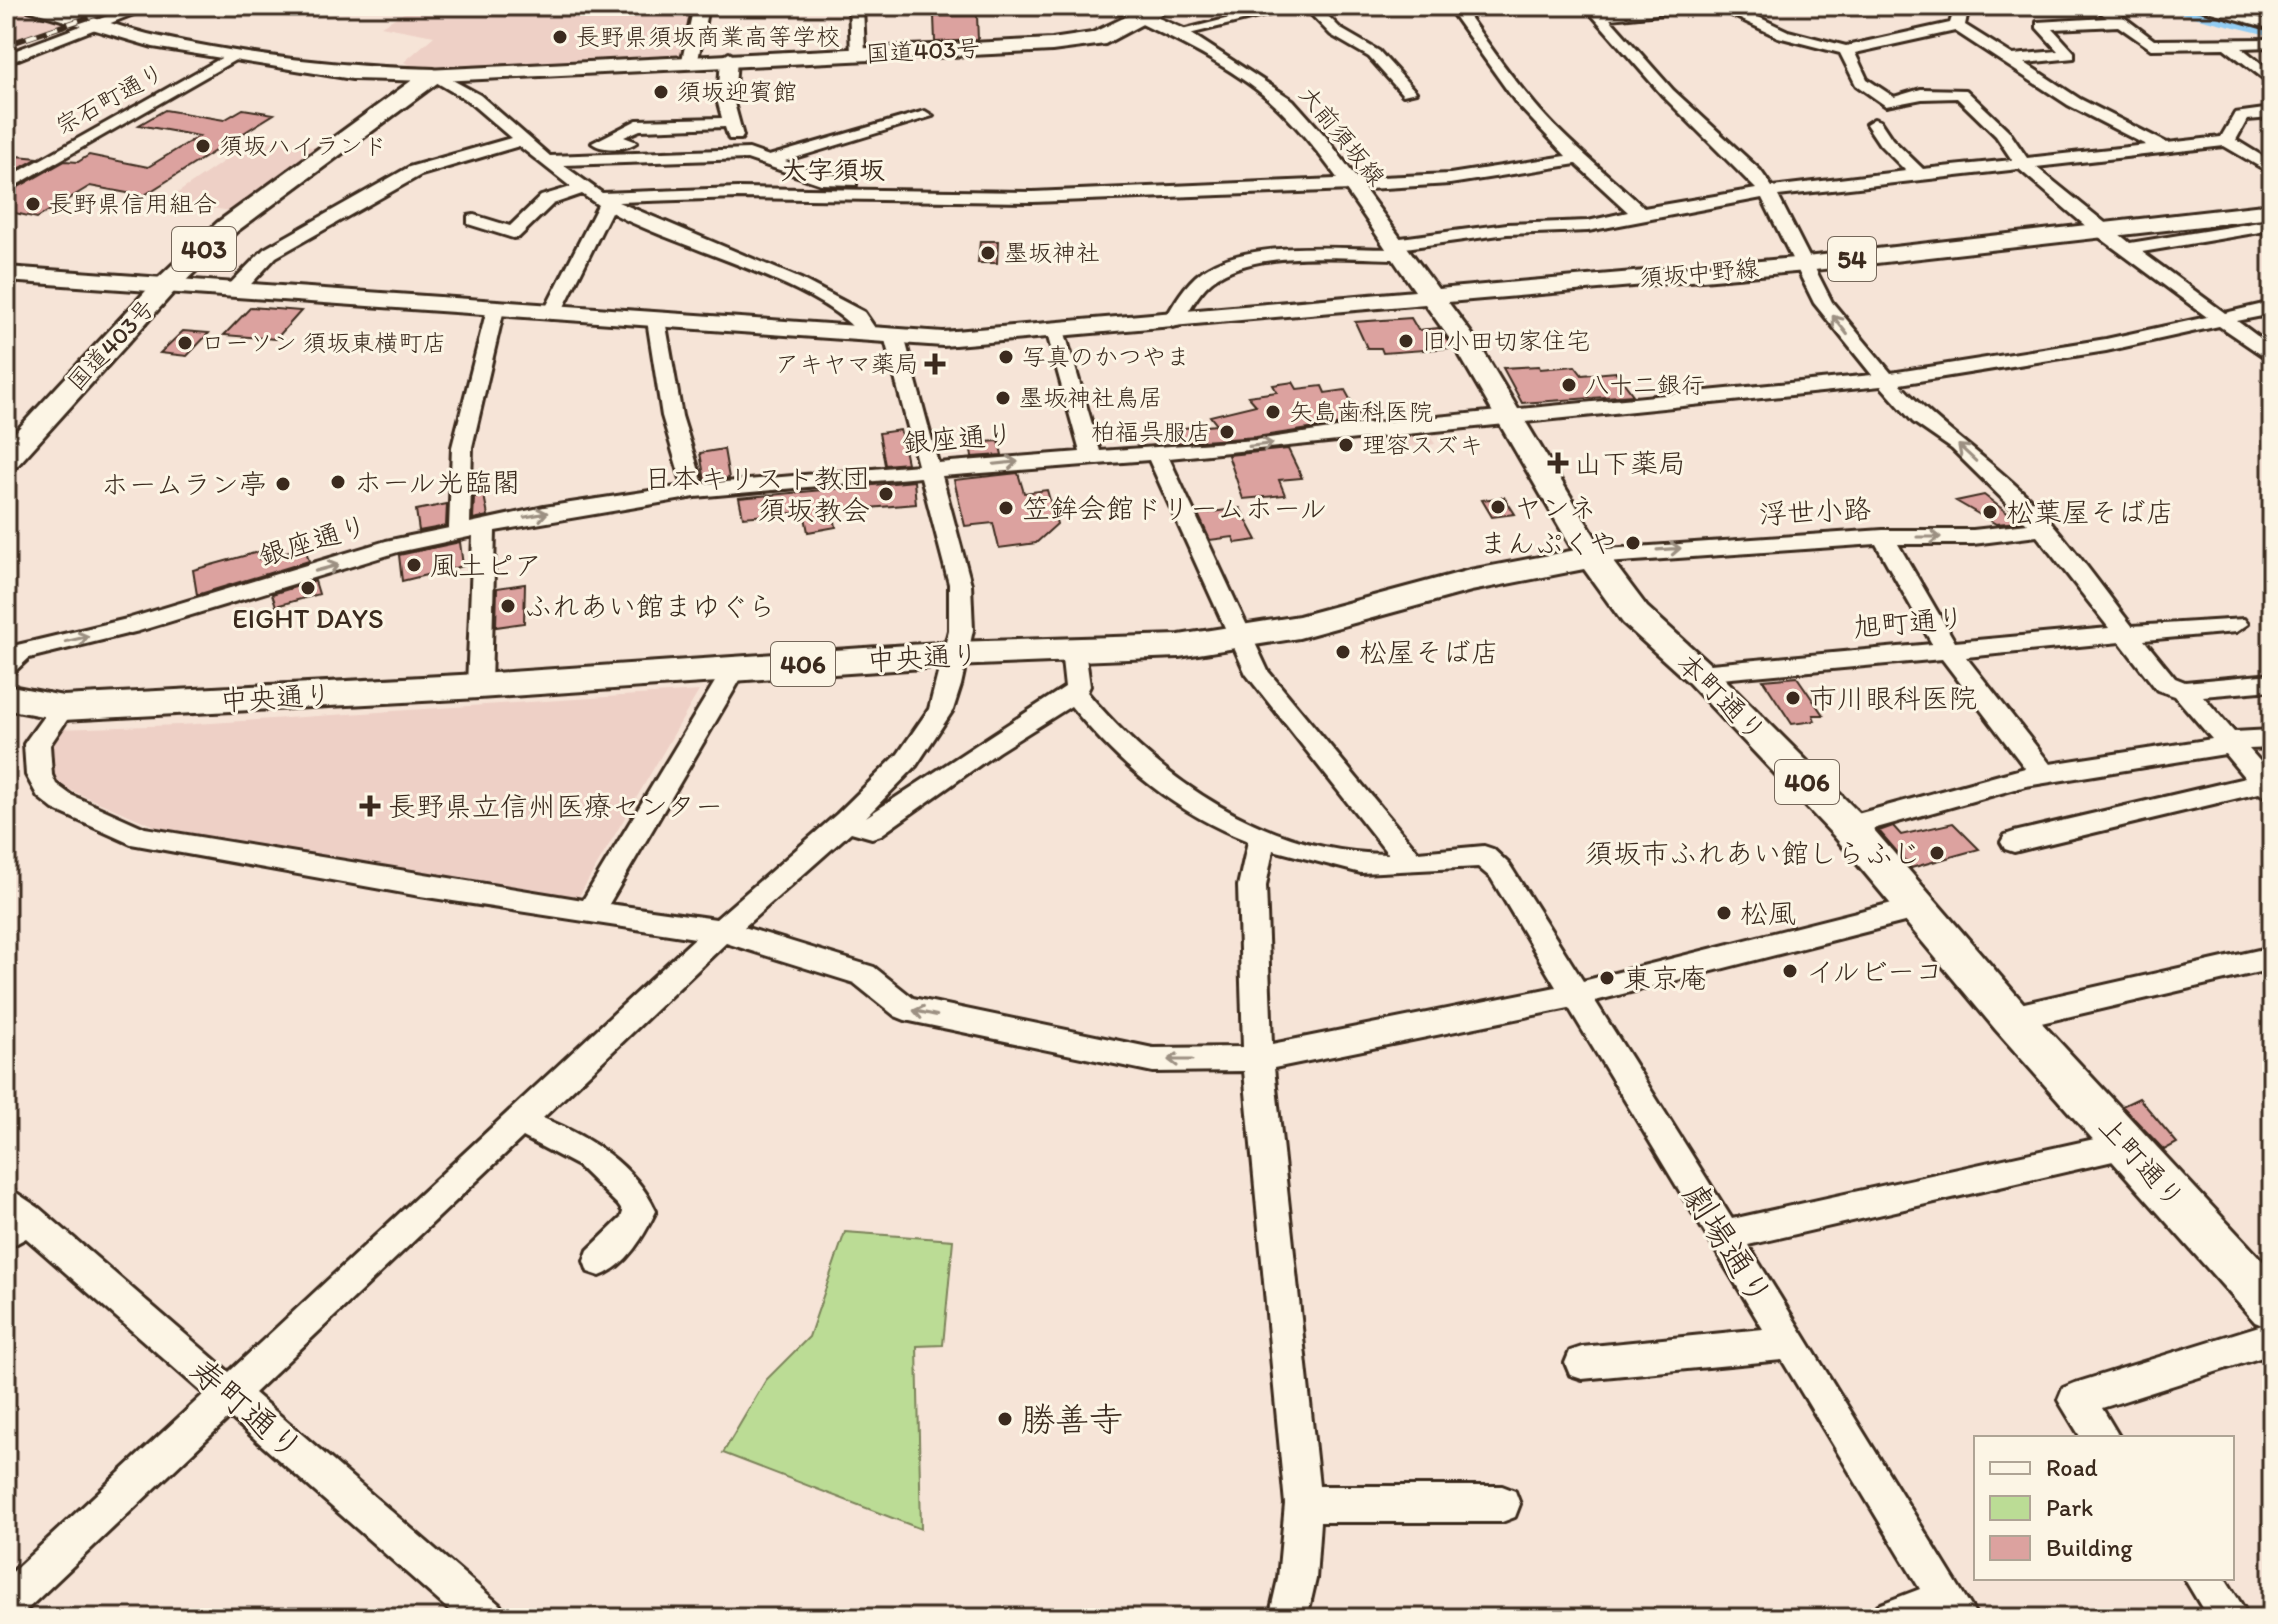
<svg xmlns="http://www.w3.org/2000/svg" width="2278" height="1624" font-family="Itim,'Klee One',sans-serif">
<style>
.built{fill:#eed0c6}
.green{fill:#bbdc95;stroke:#7b835a;stroke-width:2}
.lines{fill:none;stroke-linecap:round;stroke-linejoin:round}
.river{fill:#93cdf3;fill-rule:evenodd}
.building{fill:#dca29f;stroke:#3b2a1e;stroke-width:2}
.minor-casing{stroke:#3b2a1e;stroke-width:6}
.major-casing{stroke:#3b2a1e;stroke-width:6}
.highway-casing{stroke:#3b2a1e;stroke-width:6}
.minor{fill:#fcf5e5;fill-rule:evenodd}
.major{fill:#fcf5e5;fill-rule:evenodd}
.highway{fill:#fcf5e5;fill-rule:evenodd}
.rail-casing{stroke:#3b2a1e;stroke-width:6}
.rail{stroke:#fcf5e5;stroke-width:4;stroke-dasharray:11;stroke-linecap:butt}
.oneway{stroke:#9c9082}
.poi-dot{fill:#3b2a1e;stroke:#fcf5e5;stroke-width:3}
.labels{text-anchor:middle;stroke-width:6;stroke-linejoin:round;paint-order:stroke}
.far-poi-label{font-size:24px;fill:#3b2a1e;stroke:#fcf5e5;text-anchor:start}
.far-street-label{font-size:24px;fill:#3b2a1e;stroke:#fcf5e5}
.far-quarter-label{font-size:26px;font-weight:bold;fill:#3b2a1e;stroke:#fcf5e5}
.shield{fill:#fcf5e5;stroke:#75675a;stroke-width:2}
.shield-label{font-size:26px;font-weight:bold;fill:#3b2a1e}
.street-label{font-size:28px;fill:#3b2a1e;stroke:#fcf5e5}
.poi-label{font-size:28px;fill:#3b2a1e;stroke:#fcf5e5;text-anchor:start}
.near-street-label{font-size:34px;fill:#3b2a1e;stroke:#fcf5e5}
.near-poi-label{font-size:34px;fill:#3b2a1e;stroke:#fcf5e5;text-anchor:start}
</style>
<rect width="100%" height="100%" fill="#f6e4d7"/>
<filter id="ink" filterUnits="userSpaceOnUse"><feTurbulence type="fractalNoise" baseFrequency=".0125" numOctaves="2"/><feDisplacementMap in="SourceGraphic" scale="16" xChannelSelector="R" yChannelSelector="G"/><feConvolveMatrix kernelMatrix="1 2 1 2 8 2 1 2 1" color-interpolation-filters="sRGB"/></filter>
<g filter="url(#ink)">
<path class="built" d="M6 6 35 12 64 23 6 50Z
M416 6H695L682 56 418 70 404 62 434 36 381 26Z
M256 139 319 148 231 211 166 201Z
M1427 431 1435 444 1372 451 1365 438Z
M699 691 576 901 157 827 58 785 47 753V742L58 729 180 725Z"/>
<path class="green" d="M845 1232 953 1240 943 1345 917 1346 921 1529 723 1453 766 1380 809 1337Z"/>
<g class="lines">
<path class="river" d="M2166 6H2208L2272 22V36L2169 11Z"/>
</g>
<path class="building" d="M977 15 978 40 935 42 934 16Z
M243 109 274 114 143 196 90 186 37 218 6 211V194L65 161 78 162 89 155 148 167 199 136 139 125 165 110 224 120Z
M6 155 38 158 6 176Z
M980 241H998L997 263H978Z
M251 307 301 311 276 339 224 335Z
M1411 318 1418 330 1439 328 1452 348 1383 353 1381 348H1367L1355 322Z
M183 331 209 333 187 356 160 353Z
M1539 366 1540 369 1575 366 1582 375 1616 372 1633 395 1522 403 1503 368Z
M1293 382 1297 389 1322 386 1325 393 1345 390 1362 421 1256 437 1176 443 1172 429 1217 425 1210 416 1256 405 1248 396 1277 392 1273 385Z
M900 430 907 463 885 465 879 433Z
M999 441 1002 455 972 457 970 443Z
M724 449 729 478 705 481 700 453Z
M1288 449 1302 478 1279 480 1285 495 1243 499 1228 455Z
M1018 473 1024 493 1047 490 1057 524 1036 543 999 548 993 523 965 526 954 480Z
M914 481 916 504 833 511 836 527 808 532 804 512 743 517 739 498Z
M484 495 488 516 473 519 474 497Z
M1984 495 2019 522 1996 524 1956 501Z
M1504 497 1515 514 1492 517 1482 500Z
M447 504 446 526 419 531 416 510Z
M1240 508 1257 540 1236 543 1233 537 1210 540 1198 514Z
M460 542 463 566 402 581 399 555Z
M305 547 309 561 197 595 193 570 258 552 259 559Z
M315 581 319 594 276 606 272 594Z
M525 584 524 623 496 627 497 588Z
M1797 677 1823 715H1813L1815 721 1792 724 1763 680Z
M1953 823 1979 849 1911 868 1879 831 1893 826 1901 835Z
M2139 1098 2177 1143 2164 1150 2122 1106Z"/>
<g class="lines">
<g class="minor-casing">
<path id="minor" d="M134 6H154L6 64V54Z
M694 6H708L698 60 690 65 682 60Z
M849 6H863L865 54 858 58 851 54Z
M1101 6H1122L1149 17 1142 21Z
M1277 6H1318L1341 29 1379 51 1416 92 1403 95 1369 57 1331 35 1303 6 1177 37 1170 33Z
M1447 6H1461C1483 36 1504 68 1528 96 1562 139 1605 171 1644 208L1756 189 1663 96 1584 6H1599L1603 10 1735 6 1788 31 1846 46 1950 23 1953 14 1912 13 1907 12V6H1969L1965 25 2013 55 2058 51 2037 28V22L2107 18 2093 6H2109L2154 40 2272 39V47L2242 48 2272 72V85L2224 48 2151 49 2118 26 2053 29 2074 52V58L2025 63 2080 99 2167 143 2221 137 2235 113 2272 108V118L2247 120 2236 140 2272 162V174L2224 146 2036 167 2130 243 2272 220V230L2142 252 2225 313 2272 302V314L2237 321 2272 347V362L2219 326 2106 351 1900 384C1941 429 1994 461 2037 506 2071 543 2101 586 2132 626L2244 619 2248 624 2236 632 2144 640 2175 678 2185 682 2272 674V690L2203 696 2234 732 2272 730V748L2249 749 2272 775V801L2259 793 2014 852 2005 849 2001 842 2005 835 2014 832 2245 778 2225 754 2026 786 1848 836 1839 833 1835 826 1839 819 2025 768 1942 659 1699 681 1691 679 1687 673 1699 665 1932 644 1876 544 1592 564 1581 557 1592 550 1883 530H1973L2028 524 1952 449 1913 422 1881 386 1169 458 1268 671 1418 852 1484 846 1493 849 1509 864 1583 981 1916 897 1926 901 1930 908 1926 915 1916 919 1595 1001 1732 1219 2126 1132 2137 1136 2141 1145 2137 1154 2126 1158 1748 1245 1978 1618H1872L1878 1605 1920 1589 1782 1360 1582 1379 1570 1375 1565 1363 1570 1351 1582 1347 1763 1329 1569 1008 1274 1068 1319 1486H1502L1515 1491 1520 1504 1515 1517 1502 1522H1320L1316 1579 1307 1618H1269L1278 1579 1285 1504 1244 1071 1153 1072 905 1020 895 1016 854 983 726 943 543 1118C589 1137 634 1164 656 1211 644 1236 627 1266 600 1276L588 1272 584 1261 588 1250 621 1218 623 1212 618 1205 578 1166 523 1137 254 1393 500 1605 506 1618H458L230 1417 19 1617 6 1618V1578L204 1394 26 1238 6 1249V1186L39 1208 229 1372 695 938 420 896 131 844 53 809 38 797 26 775 24 744 28 738 54 702H72L75 708 50 745 52 775 56 784 71 795 145 828 583 900 727 662H743L747 668 609 904 716 919 837 814 898 754 929 709 949 630V584L921 477 695 497 495 531 491 686 488 692H470L467 686 473 536 398 552 139 631 29 658 14 672 6 674V653L13 646 127 619 386 541 449 528 452 447 488 305 495 303 504 309 472 447 470 523 544 507 683 486 662 416 647 320 656 314 665 320 682 416 703 484 918 465 884 336 894 330 904 336 938 463 1080 452 1046 330 1055 324 1064 330 1100 451 1256 440 1364 424 1872 375 1814 303 1762 198 1588 231 1507 234 1398 249 1410 254 1401 259C1349 259 1263 249 1218 277 1200 288 1191 308 1180 325L1173 327 1164 321C1174 303 1185 284 1201 272 1245 239 1338 249 1390 249L1384 244 1393 239 1507 224 1588 221 1628 212 1576 164 1450 184 1351 190 1033 202 737 198 618 202 801 279 864 312 879 334 869 340 862 338C825 283 674 248 611 212L561 313 552 319 545 317 543 313 598 205 582 194 553 204 519 237 513 238 468 224V216L474 215 510 226 541 196 571 187 519 146 421 175 276 257 240 296H226V288L264 249 409 167 511 138 468 101 429 78V72L434 70 480 95 550 156 749 149 769 156 925 111 933 116 785 161 823 174 856 177V185L821 184 747 159 563 165 602 193 737 188 1033 192 1450 174 1566 156 1517 104ZM1717 8 1778 37 1840 53 1856 85 1886 106 1922 99 1957 98 1996 136 2012 160 1923 169 1892 139 1880 121 1874 119 1866 124 1880 145 1906 171 1772 187 1760 170 1673 90 1610 19ZM1955 31 2068 105 2146 145 2027 158 2008 130 1966 90 1921 89 1894 97 1867 79 1855 53ZM2019 169 2095 234 2207 317 2106 339 1891 373 1832 302 1778 196ZM1149 460 1246 674 1388 854C1268 854 1161 781 1087 692L1090 686 1085 650 1073 642 1061 650 1065 687 866 817 916 766 953 710 961 685 973 630 971 584 942 476ZM2037 536 2109 628 1955 642 1898 544H1973ZM2120 642 2157 690 2175 696 2212 739 2050 764 1966 657ZM1071 706C1120 766 1176 813 1248 841L1238 886 1243 1047 1153 1048 913 998 874 967 744 927 851 832 872 838 881 835 998 752ZM1273 850 1361 873 1478 867 1491 878 1556 987 1272 1044 1266 886Z
M2189 6H2213L2272 21V29Z
M232 52 244 55 6 191V179Z
M729 53 737 58 734 103 743 136 741 139H729L725 127 640 130 624 137 637 142C627 150 602 151 592 143L637 120 722 118 718 103 721 58Z
M2272 947V969L2011 1030 2001 1026 1996 1018 2001 1010 2011 1006Z
M2272 1322V1354L2102 1408 2120 1438H2081L2058 1400 2063 1388 2075 1383Z
M2184 1578H2225L2250 1618H2208Z"/>
</g>
<g class="major-casing">
<path id="major" d="M26 6C72 6 111 26 156 36 247 56 341 67 434 69L444 75 434 81 352 79 153 47 28 10Z
M1142 11 1184 29 1293 100 1326 137 1438 289 1806 257 2272 204V218L1806 271 1448 302 1477 341 1607 557 1602 563H1582L1577 557 1452 342 1425 304 943 346 6 281V267L943 332 1415 291C1372 230 1333 163 1280 110 1245 74 1181 42 1135 21L1133 17Z"/>
</g>
<g class="highway-casing">
<path id="highway" d="M1149 6H1176L1105 44 1052 51 440 81 236 232 174 292 17 466 6 469V442L156 280 218 222 426 70 1052 39 1092 33Z
M1592 547 1604 550 1647 607 1711 665 1862 816 2026 1006 2272 1271V1329L2255 1322 1996 1030 1834 836 1687 681 1623 623 1584 569 1471 591 1299 638 1179 657 953 666 479 698 63 720 6 709V685L63 696 479 674 953 642 1179 635 1299 616 1470 570Z"/>
</g>
<use href="#minor" class="minor"/>
<use href="#major" class="major"/>
<use href="#highway" class="highway"/>
<g class="rail-casing">
<path id="rail" d="M6 45 122 6"/>
</g>
<use href="#rail" class="rail"/>
</g>
<defs><path id="oneway-shaft" d="M-6 0H5M1.5-3L5.5 0L1.5 3" fill="none" stroke-width="1.6" stroke-linecap="round" stroke-linejoin="round" transform="scale(2)"/></defs>
<g class="oneway">
<use href="#oneway-shaft" transform="translate(1840 325) rotate(-128)"/>
<use href="#oneway-shaft" transform="translate(1261 445) rotate(-7)"/>
<use href="#oneway-shaft" transform="translate(1967 453) rotate(-137)"/>
<use href="#oneway-shaft" transform="translate(1006 463) rotate(-6)"/>
<use href="#oneway-shaft" transform="translate(536 515) rotate(-11)"/>
<use href="#oneway-shaft" transform="translate(1929 537)"/>
<use href="#oneway-shaft" transform="translate(1669 549) rotate(-4)"/>
<use href="#oneway-shaft" transform="translate(327 568) rotate(-15)"/>
<use href="#oneway-shaft" transform="translate(77 639) rotate(-13)"/>
<use href="#oneway-shaft" transform="translate(925 1013) rotate(-168)"/>
<use href="#oneway-shaft" transform="translate(1180 1060) rotate(180)"/>
</g>
</g>
<g class="poi-dot">
<circle cx="560" cy="37" r="8"/>
<circle cx="661" cy="92" r="8"/>
<circle cx="203" cy="146" r="8"/>
<circle cx="33" cy="204" r="8"/>
<circle cx="988" cy="253" r="8"/>
<circle cx="1406" cy="341" r="8"/>
<circle cx="185" cy="343" r="8"/>
<circle cx="1006" cy="357" r="8"/>
<path d="M931 352h8v8h8v8h-8v8h-8v-8h-8v-8h8z"/>
<circle cx="1569" cy="385" r="8"/>
<circle cx="1003" cy="398" r="8"/>
<circle cx="1273" cy="412" r="8"/>
<circle cx="1227" cy="432" r="8"/>
<circle cx="1346" cy="445" r="8"/>
<path d="M1554 451h8v8h8v8h-8v8h-8v-8h-8v-8h8z"/>
<circle cx="338" cy="482" r="8"/>
<circle cx="283" cy="484" r="8"/>
<circle cx="886" cy="494" r="8"/>
<circle cx="1498" cy="507" r="8"/>
<circle cx="1006" cy="508" r="8"/>
<circle cx="1990" cy="512" r="8"/>
<circle cx="1633" cy="543" r="8"/>
<circle cx="414" cy="565" r="8"/>
<circle cx="308" cy="588" r="8"/>
<circle cx="508" cy="606" r="8"/>
<circle cx="1343" cy="652" r="8"/>
<circle cx="1793" cy="698" r="8"/>
<path d="M366 794h8v8h8v8h-8v8h-8v-8h-8v-8h8z"/>
<circle cx="1937" cy="853" r="8"/>
<circle cx="1724" cy="913" r="8"/>
<circle cx="1790" cy="971" r="8"/>
<circle cx="1607" cy="978" r="8"/>
<circle cx="1005" cy="1419" r="8"/>
</g>
<g class="labels">
<g class="far-poi-label">
<text x="576" y="45">長野県須坂商業高等学校</text>
<text x="677" y="100">須坂迎賓館</text>
<text x="219" y="154">須坂ハイランド</text>
<text x="49" y="212">長野県信用組合</text>
<text x="1004" y="261">墨坂神社</text>
<text x="1422" y="349">旧小田切家住宅</text>
<text x="201" y="351">ローソン 須坂東横町店</text>
<text x="1022" y="365">写真のかつやま</text>
<text x="919" y="372" text-anchor="end">アキヤマ薬局</text>
<text x="1585" y="393">八十二銀行</text>
<text x="1019" y="406">墨坂神社鳥居</text>
<text x="1289" y="420">矢島歯科医院</text>
<text x="1211" y="440" text-anchor="end">柏福呉服店</text>
<text x="1362" y="453">理容スズキ</text>
</g>
<g class="far-street-label">
<text transform="translate(923 51) rotate(-3)" y="8">国道403号</text>
<text transform="translate(110 99) rotate(-29)" y="8">宗石町通り</text>
<text transform="translate(1342 136) rotate(51)" y="8">大前須坂線</text>
<text transform="translate(1699 273) rotate(-5)" y="8">須坂中野線</text>
<text transform="translate(111 345) rotate(-47)" y="8">国道403号</text>
</g>
<g class="far-quarter-label">
<text x="833" y="179">大字須坂</text>
</g>
<g class="shield">
<rect x="172" y="227" width="64" height="44" rx="6"/>
<rect x="1828" y="237" width="48" height="44" rx="6"/>
<rect x="771" y="642" width="64" height="44" rx="6"/>
<rect x="1775" y="760" width="64" height="44" rx="6"/>
</g>
<g class="shield-label">
<text x="204" y="258">403</text>
<text x="1852" y="268">54</text>
<text x="803" y="673">406</text>
<text x="1807" y="791">406</text>
</g>
<g class="street-label">
<text transform="translate(958 438) rotate(-5)" y="10">銀座通り</text>
<text transform="translate(1815 511) rotate(-3)" y="10">浮世小路</text>
<text transform="translate(313 540) rotate(-17)" y="10">銀座通り</text>
<text transform="translate(1909 622) rotate(-5)" y="10">旭町通り</text>
<text transform="translate(923 657) rotate(-3)" y="10">中央通り</text>
<text transform="translate(276 697) rotate(-3)" y="10">中央通り</text>
<text transform="translate(1722 697) rotate(45)" y="10">本町通り</text>
<text transform="translate(2142 1162) rotate(48)" y="10">上町通り</text>
</g>
<g class="poi-label">
<text x="1574" y="473">山下薬局</text>
<text x="870" y="488" text-anchor="end">日本キリスト教団<tspan x="870" dy="32">須坂教会</tspan></text>
<text x="354" y="492">ホール光臨閣</text>
<text x="267" y="494" text-anchor="end">ホームラン亭</text>
<text x="1514" y="517">ヤンネ</text>
<text x="1022" y="518">笠鉾会館ドリームホール</text>
<text x="2006" y="522">松葉屋そば店</text>
<text x="1617" y="553" text-anchor="end">まんぷくや</text>
<text x="430" y="575">風土ピア</text>
<text x="524" y="616">ふれあい館まゆぐら</text>
<text x="308" y="628" text-anchor="middle">EIGHT DAYS</text>
<text x="1359" y="662">松屋そば店</text>
<text x="1809" y="708">市川眼科医院</text>
<text x="388" y="816">長野県立信州医療センター</text>
<text x="1921" y="863" text-anchor="end">須坂市ふれあい館しらふじ</text>
<text x="1740" y="923">松風</text>
<text x="1806" y="981">イルビーコ</text>
<text x="1623" y="988">東京庵</text>
</g>
<g class="near-street-label">
<text transform="translate(1728 1245) rotate(58)" y="12">劇場通り</text>
<text transform="translate(247 1409) rotate(41)" y="12">寿町通り</text>
</g>
<g class="near-poi-label">
<text x="1021" y="1431">勝善寺</text>
</g>
</g>
<rect width="2278" height="1624" fill="none" stroke="#fcf5e5" stroke-width="32"/>
<rect x="16" y="16" width="2246" height="1592" fill="none" stroke="#3b2a1e" stroke-width="3" filter="url(#ink)"/>
<rect x="1974" y="1436" width="260" height="144" fill="#fcf5e5" stroke="#afa495" stroke-width="2"/>
<rect x="1990" y="1462" width="40" height="12" fill="#fcf5e5" stroke="#afa495" stroke-width="2"/>
<text x="2046" y="1476" font-size="24" fill="#3b2a1e">Road</text>
<rect x="1990" y="1496" width="40" height="24" fill="#bbdc95" stroke="#afa495" stroke-width="2"/>
<text x="2046" y="1516" font-size="24" fill="#3b2a1e">Park</text>
<rect x="1990" y="1536" width="40" height="24" fill="#dca29f" stroke="#afa495" stroke-width="2"/>
<text x="2046" y="1556" font-size="24" fill="#3b2a1e">Building</text>
</svg>
